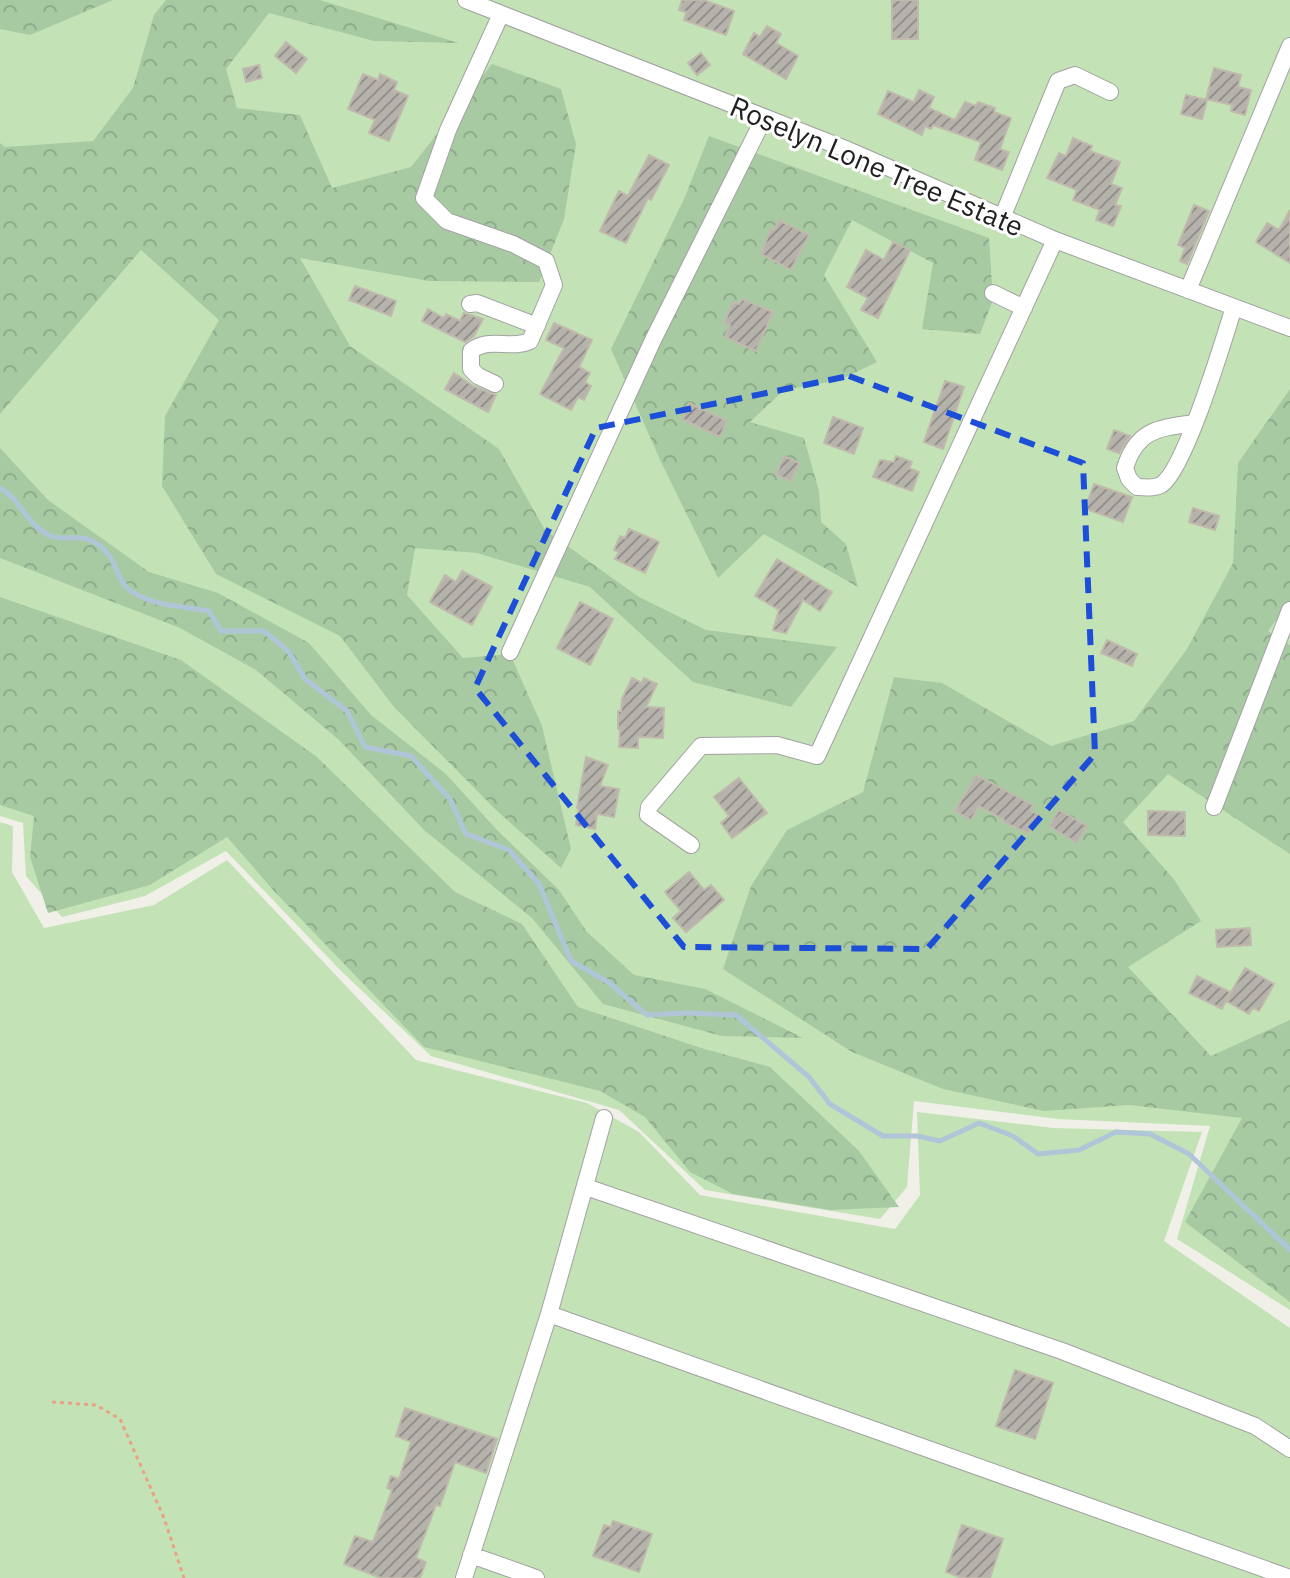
<svg xmlns="http://www.w3.org/2000/svg" width="1290" height="1578" viewBox="0 0 1290 1578" font-family="'IBM Plex Sans',sans-serif">
<style>
.grass{fill:#c3e3b6}
.forest{fill:url(#forest-crowns)}
.lines{fill:none;stroke-linecap:round;stroke-linejoin:round}
.stream{stroke:#b0c6d8;stroke-width:5}
.building{fill:url(#building-hatch);stroke:#c0baad;stroke-width:2}
.minor-casing{stroke:#a2a2a2;stroke-width:18}
.path{stroke:#e9a282;stroke-width:3;stroke-dasharray:4 4;stroke-linecap:butt}
.minor{stroke:#fff;stroke-width:16}
.marked{fill:none;stroke:#1d4ed8;stroke-width:6;stroke-dasharray:16 10;stroke-linejoin:round}
.labels{text-anchor:middle;dominant-baseline:central;stroke-width:6;stroke-linejoin:round;paint-order:stroke}
.street-label{font-size:28px;fill:#212121;stroke:#fff}
</style>
<defs>
<pattern id="forest-crowns" width="20" height="18" patternUnits="userSpaceOnUse" patternTransform="scale(2)"><rect width="20" height="18" fill="#a7caa3"/><path d="M2 6a3 3 0 1 1 6 0M12 15a3 3 0 1 1 6 0" fill="none" stroke="#8fad8c"/></pattern>
<pattern id="building-hatch" width="6" height="6" patternUnits="userSpaceOnUse" patternTransform="scale(2)"><rect width="6" height="6" fill="#b6b2ac"/><path d="M-1 1l2-2M0 6l6-6M5 7l2-2" fill="none" stroke="#94908c"/></pattern>
</defs>
<rect width="100%" height="100%" fill="#f0f0e9"/>
<path class="grass" d="M0,0H1290V1310L1177,1239L1210,1126L1058,1119L914,1101L907,1187L880,1219L705,1190L619,1110L431,1056L341,971L226,851L145,896L62,917L26,876L23,823L0,816Z
M0,822L13,826L12,872L44,928L154,905L227,860L416,1060L587,1103L639,1132L700,1195L895,1229L920,1195L917,1112L1054,1128L1202,1132L1164,1241L1290,1328V1578H0Z"/>
<path class="forest" d="M0,0H113L30,35L0,29Z
M166,0H320L459,43L374,41L269,13L226,69L237,108L300,115L332,188L411,167L492,64L561,89L576,144L564,219L539,282L429,281L300,258L350,346L499,449L545,530L639,597L706,630L837,647L791,707L693,682L590,587L477,553L415,548L407,595L463,658L510,654L542,726L571,849L561,868L496,810L394,707L340,636L216,574L162,486L165,416L219,320L141,250L0,414V143L5,147L93,141L133,88L154,15Z
M709,136L989,238L993,300L980,334L922,329L933,263L852,220L824,275L877,362L840,380L784,390L750,422L804,438L819,491L821,522L846,544L858,587L764,534L718,578L661,462L611,349L684,199Z
M1290,389V602L1268,631L1290,645V854L1168,774L1123,822L1173,878L1201,921L1128,967L1211,1056L1290,1020V1302L1185,1222L1242,1118L1129,1105L1044,1111L943,1089L852,1052L723,969L751,886L787,830L863,792L894,677L942,683L1051,746L1134,721L1187,649L1233,563L1238,463Z
M0,448L48,500L149,572L218,593L309,643L371,715L446,774L497,830L559,890L587,932L634,975L705,989L803,1038L722,1036L603,1004L532,918L424,830L339,740L256,670L180,628L0,558Z
M0,597L181,660L317,757L455,892L522,924L578,1007L701,1048L770,1067L859,1151L899,1207L830,1210L733,1194L690,1172L645,1117L600,1091L424,1047L274,891L227,837L150,885L48,913L30,857L34,816L0,805Z"/>
<g class="lines">
<path class="stream" d="M0,488C20,499 27,524 48,535C60,541 78,535 90,540C117,552 114,575 127,588C145,605 186,607 209,611L221,631H264L289,652L305,679L347,711L365,747L411,756L450,799L466,834L509,850L539,884L571,961L608,982L647,1015L685,1013L736,1015L809,1077L830,1104L883,1136H917L940,1141L979,1123L1013,1136L1038,1154L1079,1150L1116,1132L1150,1134L1189,1154L1290,1250"/>
</g>
<path class="building" d="M682,0H704L734,11L726,35L684,20L686,12L679,10Z
M892,0H918V39H892Z
M767,26L781,34L776,43L798,56L786,79L743,54L754,33L760,37Z
M286,42L307,59L296,73L275,56Z
M701,53L710,65L697,75L688,63Z
M259,65L262,78L246,82L243,69Z
M1214,68L1241,75L1238,87L1251,90L1245,115L1231,111L1232,105L1206,99Z
M363,74L378,80L380,74L397,82L394,90L408,96L389,141L369,133L375,120L348,109Z
M919,90L934,97L929,108L955,120L965,102L976,106L978,102L995,108L994,112L1011,118L1000,149L1009,152L1002,170L975,160L981,142L933,125L931,129L925,126L922,135L878,114L888,91L914,102Z
M1186,95L1207,100L1202,119L1181,114Z
M1073,138L1092,146L1090,151L1120,162L1111,184L1122,188L1115,205L1121,206L1113,226L1096,220L1100,210L1073,200L1077,190L1047,178L1059,153L1066,156Z
M649,155L669,165L651,200L648,198L626,243L600,231L619,191L628,196Z
M1194,205L1209,211L1187,264L1180,261L1185,248L1178,245Z
M1290,210V263L1256,242L1267,223L1279,230Z
M779,220L809,235L791,270L761,254L771,228L774,230Z
M893,242L910,250L878,318L861,310L868,298L847,287L866,250L884,260Z
M355,286L396,301L391,316L349,300Z
M742,299L773,312L756,351L725,337L730,325L724,323L733,302L739,304Z
M428,309L444,318L446,314L460,321L464,313L483,319L474,336L465,342L422,321Z
M554,323L592,340L579,367L590,373L585,382L591,386L584,400L578,397L571,410L540,394L564,348L546,340Z
M454,373L473,386L496,395L488,412L445,389Z
M945,381L964,387L943,449L924,442Z
M689,403L727,421L720,437L682,419Z
M833,417L863,428L854,454L824,443Z
M1114,430L1130,436L1119,453L1107,449Z
M784,456L799,463L791,481L776,475Z
M896,456L912,462L909,468L919,472L912,491L873,477L880,460L894,462Z
M1094,484L1132,497L1123,522L1085,509Z
M1193,508L1219,516L1215,530L1189,522Z
M629,529L659,542L645,573L615,559L619,552L614,550L620,536L625,538Z
M777,559L832,592L820,611L803,600L786,633L773,630L779,610L755,596Z
M462,571L492,587L472,625L430,602L445,575L456,582Z
M580,602L613,619L590,665L557,648Z
M1107,640L1137,654L1132,666L1101,653Z
M632,678L642,683L644,678L657,684L646,707L664,708L663,738L638,737V748L619,747L620,730L618,729V711H621L622,699Z
M586,757L608,765L600,786L619,789L614,817L597,814L595,829L576,825L579,808H577Z
M976,775L1033,805L1030,810L1039,815L1028,833L1003,822L1004,820L979,806L971,820L955,811Z
M739,778L767,813L732,838L721,823L729,816L714,797Z
M1059,810L1087,826L1077,843L1049,826Z
M1148,811L1185,812V836L1148,835Z
M689,872L704,890L711,885L724,900L686,932L673,918L681,911L665,892Z
M1250,928L1251,945L1217,947L1216,930Z
M1245,968L1274,984L1259,1011L1253,1008L1249,1014L1226,1001Z
M1197,976L1230,992L1222,1009L1189,993Z
M1015,1370L1053,1383L1035,1439L996,1426Z
M405,1408L497,1439L486,1473L455,1462L440,1506L436,1505L416,1558L426,1562L420,1578H381L344,1564L355,1536L373,1542L392,1490L387,1488L391,1476L399,1479L411,1442L396,1436Z
M613,1521L652,1534L639,1572L593,1556L604,1525L611,1527Z
M962,1525L1003,1539L990,1578H962L946,1572Z"/>
<g class="lines">
<g class="minor-casing">
<path id="minor" d="M466,0L848,150L1055,240L1290,328
M1002,218L1058,81L1075,75L1110,92
M1188,290L1290,46
M993,293L1024,308
M470,304L477,303L537,326
M495,384L478,376L471,369V351C489,336 511,350 530,341L554,285L546,261L513,244L447,221L424,198L448,130L501,14
M1195,423C1159,428 1137,429 1125,468L1129,479L1137,487C1145,487 1154,489 1161,485C1185,470 1224,339 1234,307
M510,652L653,340L764,118
M1214,807L1290,610
M691,845L648,815L649,807L701,746L777,745L817,756L1055,240
M586,1187L1062,1351L1255,1426L1290,1449
M549,1314L1290,1578
M471,1555L536,1578
M464,1578L549,1314L604,1118"/>
</g>
<path class="path" d="M52,1402L96,1405L120,1419L164,1518L184,1578"/>
<use href="#minor" class="minor"/>
</g>
<path class="marked" d="M849,376L1083,463L1095,754L927,949L684,947L475,688L596,428Z"/>
<g class="labels">
<g class="street-label">
<text transform="translate(877 166) rotate(23)">Roselyn Lone Tree Estate</text>
</g>
</g>
</svg>
